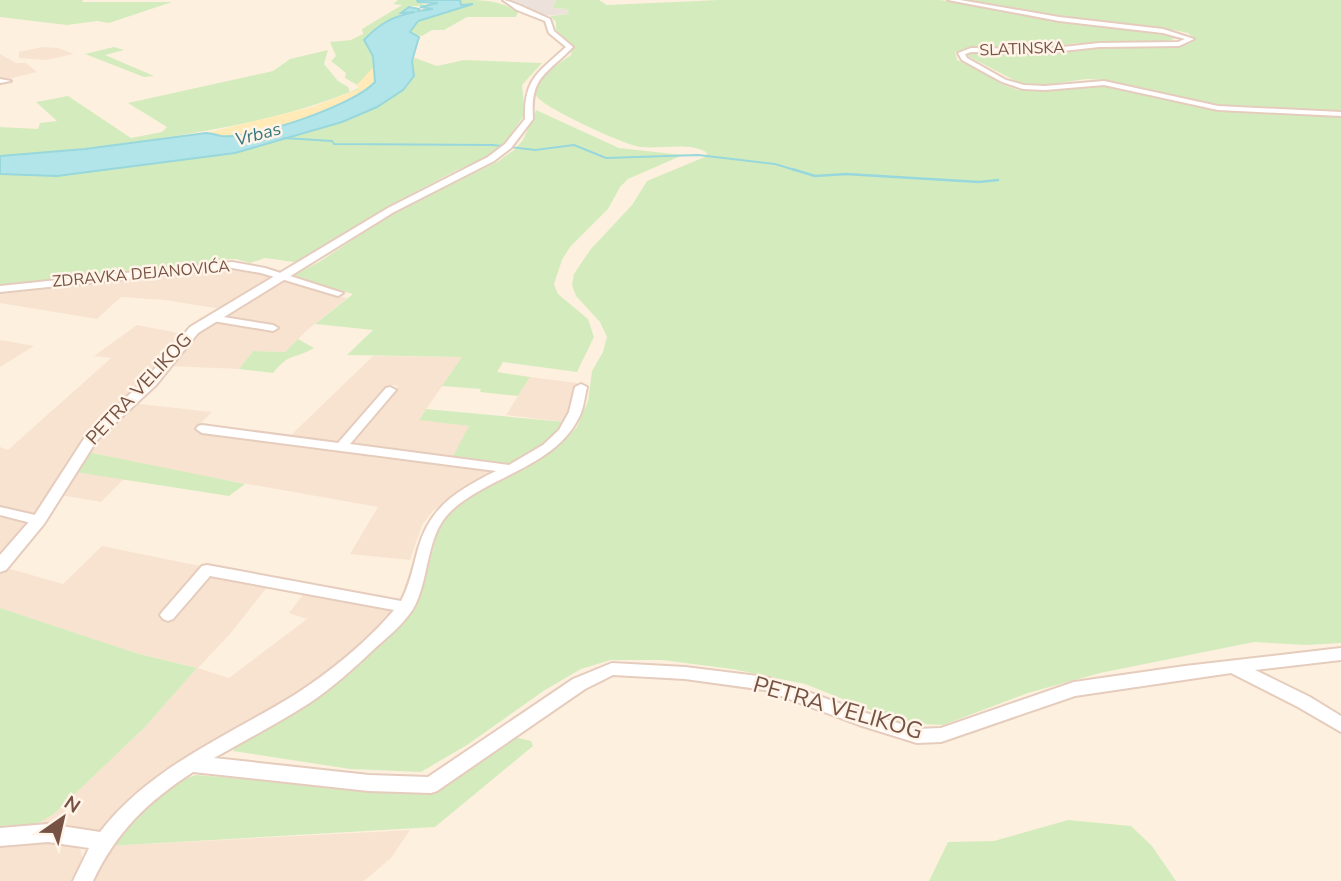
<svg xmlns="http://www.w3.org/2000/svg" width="1341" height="881" viewBox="0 0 1341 881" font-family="'Nunito Sans',sans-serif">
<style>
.residential{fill:#f8e3d0}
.industrial{fill:#ece2db}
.green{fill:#d4ecbd}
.sand{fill:#ffeab8}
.water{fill:#b2e5e9;stroke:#98d7dc;stroke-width:2}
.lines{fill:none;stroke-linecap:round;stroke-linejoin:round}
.stream-far1{stroke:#98d7dc;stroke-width:2}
.stream{stroke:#98d7dc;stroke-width:2.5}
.minor-casing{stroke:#e5ccbd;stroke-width:4}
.tertiary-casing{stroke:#e5ccbd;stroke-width:4}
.minor{fill:#fff;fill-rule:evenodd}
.tertiary{fill:#fff;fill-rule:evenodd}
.labels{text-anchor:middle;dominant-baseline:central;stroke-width:5;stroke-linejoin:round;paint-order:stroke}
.far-street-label{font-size:16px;fill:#765245;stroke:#fff4e7}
.far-water-label{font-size:18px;font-style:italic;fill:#37787e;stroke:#fff4e7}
.street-label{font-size:19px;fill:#765245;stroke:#fff4e7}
.near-street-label{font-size:23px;fill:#765245;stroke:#fff4e7}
</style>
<rect width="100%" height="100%" fill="#fef0df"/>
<path class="residential" d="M43,47L58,48L74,54L46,60L19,58V52Z
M0,54L16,63H26L37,72L0,81Z
M225,267L246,268L274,278L221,309L165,300L121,297L97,319L0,303V291Z
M282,281L347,298L306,331L285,352L253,351L239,369L169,366L196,334L212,321L273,330L276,327L218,316Z
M137,325L184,334L161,364L81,446L34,515L0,507V447L8,450L111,358L94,356Z
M0,341L1,340L34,346L0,367Z
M373,356L463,357L419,419L470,426L452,458L353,445L352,443L398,386L391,385L340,442L290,436Z
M530,377L577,383L565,422L506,415Z
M131,403L212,412L193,431L496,471L459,490L433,511L422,525L410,560L350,554L378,507L180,472L87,452Z
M75,472L124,479L101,502L60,495Z
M0,515L31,522L0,556Z
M102,546L205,567L159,618L168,622L209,575L268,586L230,634L198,668L229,678L307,619L289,613L305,592L396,610L341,661L306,687L160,775L98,831L68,825H35L54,814L144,728L197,668L139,654L0,608V574L4,570L7,568L63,584Z
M410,830L391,858L364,881H92L108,846Z
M46,841L65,843L81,850L82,857L74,881H0V845Z"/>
<path class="industrial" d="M507,0H556L553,8L565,9L569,14L541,16L524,11L516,3Z"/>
<path class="green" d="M0,0H83L82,2H172L109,23L97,21L67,25L0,17Z
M398,0H417L426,6H411L364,40L373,56L374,67L357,85L345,78L346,73L331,61L336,56L330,42L351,40L363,34L362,29L402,5L393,4Z
M460,0C484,0 499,0 518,12L516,17H467L444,30H432L422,36L410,33L418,21L471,5H460Z
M556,0H599L607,5L719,0H938L979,4L1062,22L1157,32L1177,37L1167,42L1078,43L1033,49L973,48L955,52L957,60L982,71L1001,84L1018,90L1038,91L1097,84L1125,88L1213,109L1341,115V643L1306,645L1254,642L1100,673L1028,693L943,725L903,723L805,684L732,669L662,660H611L581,669L545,690L467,745L421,772L350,769L233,751L238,742L338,683L403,623L423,586L438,531L449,515L472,495L527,467L556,447L577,427L588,401L592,371L603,352L607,337L600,322L576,296L572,285L574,274L590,250L632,205L647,181L707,156L706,152C688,142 662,149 641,147C626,146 545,108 537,97C535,94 535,90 532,87L538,78L571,55L573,45L556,30V22L550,16L569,14L566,9L553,8Z
M965,0H1341V112L1227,107L1106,80L1086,79L1046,85H1023L964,54L988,51L1048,53L1086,48L1185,45L1196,40L1188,33L1174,30L1041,15Z
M114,47L124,50L105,55L154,76L144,77L85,54Z
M328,50L324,64L338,81L348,87L350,92C286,118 216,130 148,140C99,147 50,154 0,156V127L38,129L40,123L57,121L36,102L68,96L131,138L162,132L167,127L128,103L273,71L290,59Z
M415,58L437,66L464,60L542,63L522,85L525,114L503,145L478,162L455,171L387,207L309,259L294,262L265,258L250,263L236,259L214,260L209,264L0,286V174L57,176L235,153Z
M536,110L619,148L683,155L628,179L620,187L608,209L570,247L562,260L554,284L558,294L588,319L594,337L577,372L503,362L497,372L530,377L518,396L480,392L481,389L442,386L462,357L347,355L373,330L315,324L353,294L294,278V275L319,262L392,214L497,162L514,150L523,140Z
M298,339L314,348C293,360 290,352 273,373L239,369L253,351L285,352Z
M426,409L565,422C551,442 530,460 505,464L452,458L469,426L419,420Z
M87,452L245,484L229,496L75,472Z
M0,608L139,654L197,668L144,728L54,814L35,825L0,828Z
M514,737L531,741L533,746L435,827L108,846C133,820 161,786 196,775L415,792Z
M1068,820L1131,826L1152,846L1176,881H929L948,842L994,841Z"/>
<path class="sand" d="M374,67L375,82C355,105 253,140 222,136C216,135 211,133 206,133L312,107L359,89L357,85Z"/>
<path class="water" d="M417,0H460L461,5L473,4L418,21L410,32L419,37L412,61L414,76L403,90L377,107L342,122L235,153L57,176L0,174V156L85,149L206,133C211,133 216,135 221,136C253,140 355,105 375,82L373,56L364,40C379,24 393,16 415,12L401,13L409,7L419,9L418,11L433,9L420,7L438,3L418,2Z"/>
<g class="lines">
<path class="stream-far1" d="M284,138L332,141L334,144L493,145L535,150L574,145L606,158L698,155L775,164L798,171"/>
<path class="stream" d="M792,169L815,176L846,174L979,182L998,180"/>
<g class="minor-casing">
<path id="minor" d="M0,79L11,81L0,83Z
M232,262L265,268L343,293L338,296L261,273L232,268L0,292V286Z
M211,315L273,325L278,328L273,331L207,320L206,318Z
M581,384L587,387C585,395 584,405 581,413C558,467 491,474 451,511C425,535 430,580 413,609C403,625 386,638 372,651C353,669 333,687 311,702C280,722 246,740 214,758L369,775L428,777L573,679L612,663L685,667L766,677L866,713L917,729L941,728L1074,682L1185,666L1341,648V660L1255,670L1310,697L1341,716V732L1298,707L1231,673L1075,696L941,742L917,743L859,725L765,690L685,679L613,675L585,689L437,791L431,793L369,791L193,772C148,801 116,832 93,881H73L89,848L48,842L0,846V828L48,824L100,832C151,766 228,736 296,694C330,672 368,641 394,610L210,576L173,619L168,621L163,619L160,615L163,611L202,566L207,565L401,601C410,584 413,567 418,549C430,506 458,490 496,471L202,433L196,429L198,426L202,425L338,443L386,388L390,387L396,390L350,444L509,465L543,445L559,430L569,412L575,387Z
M0,507L44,517L46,520L44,523L39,525L0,515Z"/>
</g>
<g class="tertiary-casing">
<path id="tertiary" d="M503,0C510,0 540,15 550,19L554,31L573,47C546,75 530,76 533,119L511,148L494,161L394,212L198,333L156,385L97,440L44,524L6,570L0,572V555L34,516L87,434L146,379L190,327L388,208L488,157L505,144L525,119C524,78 538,73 566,47L549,33L545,21L517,10Z
M948,0H960L1059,17L1163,29L1194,39L1179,46L1099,47L1045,53L971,52L965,54L967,58L1006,80L1024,85L1045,86L1104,81L1218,106L1341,112V116L1218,110L1104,85L1045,90L1023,89L1002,82L962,60L958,53L971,48L1045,49L1099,43L1178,42L1185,39L1163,33L1059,21Z"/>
</g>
<use href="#minor" class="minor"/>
<use href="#tertiary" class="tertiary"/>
</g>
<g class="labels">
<g class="far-street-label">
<text transform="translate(1022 49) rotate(-2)">SLATINSKA</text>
<text transform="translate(141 274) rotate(-5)">ZDRAVKA DEJANOVIĆA</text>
</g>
<g class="far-water-label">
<text transform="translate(258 134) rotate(-15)">Vrbas</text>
</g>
<g class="street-label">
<text transform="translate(139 389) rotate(-47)">PETRA VELIKOG</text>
</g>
<g class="near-street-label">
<text transform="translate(838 708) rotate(16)">PETRA VELIKOG</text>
</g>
</g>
<g transform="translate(63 818) rotate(34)" stroke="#fff4e7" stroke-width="5" paint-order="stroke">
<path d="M0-5L12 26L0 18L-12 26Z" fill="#765245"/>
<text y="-10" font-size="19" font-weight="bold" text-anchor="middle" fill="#765245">N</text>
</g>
</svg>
